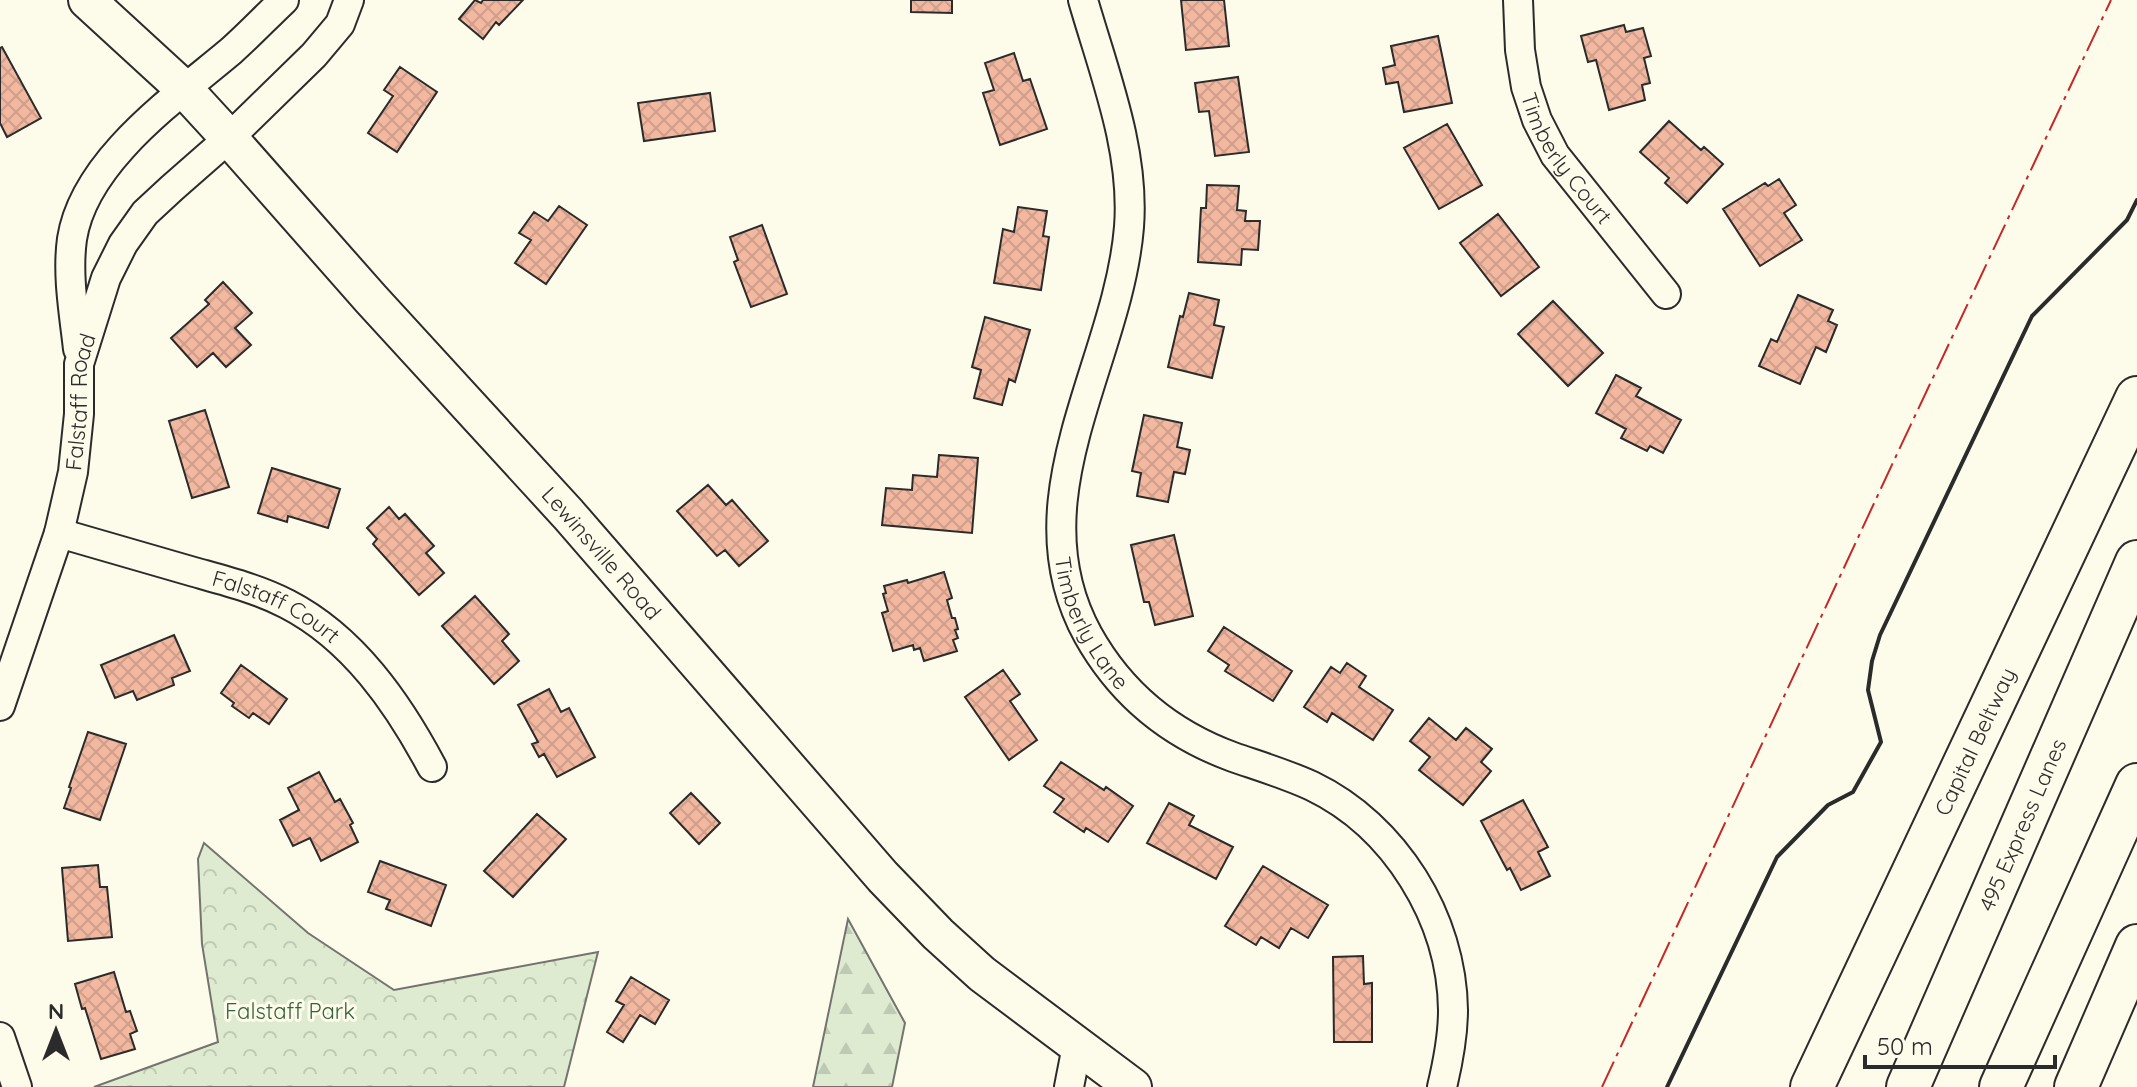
<svg xmlns="http://www.w3.org/2000/svg" width="2137" height="1087" viewBox="0 0 2137 1087" font-family="Quicksand,sans-serif">
<style>
.forest{fill:url(#forest-firs);stroke:#74746e;stroke-width:2}
.park{fill:url(#park-crowns);stroke:#74746e;stroke-width:2}
.building{fill:url(#building-cross-hatch);stroke:#2b2b2b;stroke-width:2}
.lines{fill:none;stroke-linecap:round;stroke-linejoin:round}
.minor-casing{stroke:#2b2b2b;stroke-width:32}
.major-casing{stroke:#2b2b2b;stroke-width:40}
.highway-casing{stroke:#2b2b2b;stroke-width:46}
.minor{stroke:#fdfbea;stroke-width:28}
.major{stroke:#fdfbea;stroke-width:36}
.highway{stroke:#fdfbea;stroke-width:42}
.wall{stroke:#2b2b2b;stroke-width:4}
.power{stroke:#c62828;stroke-width:2;stroke-dasharray:28 6 4 6;stroke-linecap:butt}
.labels{text-anchor:middle;dominant-baseline:central;stroke-width:6;stroke-linejoin:round;paint-order:stroke}
.street-label{font-size:22px;fill:#2b2b2b;stroke:#fdfbea}
.park-label{font-size:22px;fill:#34623c;stroke:#fdfbea}
</style>
<defs>
<pattern id="forest-firs" width="22" height="20" patternUnits="userSpaceOnUse" patternTransform="scale(2)"><rect width="22" height="20" fill="#deebd1"/><path d="M5 1l3.5 6h-7zM16 11l3.5 6h-7z" fill="#bfcab4"/></pattern>
<pattern id="park-crowns" width="20" height="18" patternUnits="userSpaceOnUse" patternTransform="scale(2)"><rect width="20" height="18" fill="#deebd1"/><path d="M2 6a3 3 0 1 1 6 0M12 15a3 3 0 1 1 6 0" fill="none" stroke="#bfcab4"/></pattern>
<pattern id="building-cross-hatch" width="8" height="8" patternUnits="userSpaceOnUse" patternTransform="scale(2)"><rect width="8" height="8" fill="#f2b8a0"/><path d="M0 0l8 8M0 8l8-8" fill="none" stroke="#d09e8a"/></pattern>
</defs>
<rect width="100%" height="100%" fill="#fdfbea"/>
<path class="forest" d="M848,919L905,1023L892,1087H813Z"/>
<path class="park" d="M204,843L308,933L394,990L598,952L564,1087H94L218,1042L202,944L198,859Z"/>
<path class="building" d="M475,0L481,3L483,0H523L499,25L496,22L483,39L459,19Z
M911,0H952V13L911,12Z
M1181,0H1224L1229,46L1186,50Z
M1624,25L1626,32L1643,28L1651,56L1644,58L1650,83L1642,85L1645,100L1609,110L1596,60L1588,62L1581,36Z
M1438,36L1452,103L1404,112L1398,82L1386,84L1383,68L1395,65L1391,46Z
M2,47L41,118L7,137L0,123V48Z
M1014,53L1023,81L1030,79L1047,129L1000,145L983,93L994,90L985,63Z
M400,67L437,92L397,152L368,133L393,96L384,90Z
M1238,77L1249,152L1215,156L1209,111L1199,112L1195,83Z
M710,93L715,131L644,141L638,103Z
M1669,121L1701,150L1704,147L1723,164L1687,203L1665,183L1669,178L1640,152Z
M1447,124L1482,185L1439,209L1404,148Z
M1779,179L1796,205L1784,213L1802,240L1760,266L1723,209L1765,183L1768,186Z
M1207,185L1239,186L1237,210L1246,211L1245,221H1260L1258,250L1242,249L1241,265L1198,262L1201,208H1206Z
M559,206L587,225L546,284L515,263L531,240L519,233L534,212L548,221Z
M1018,207L1047,211L1043,236L1049,237L1041,290L994,283L1003,229L1014,232Z
M1498,214L1539,267L1501,296L1460,243Z
M762,225L787,294L751,307L734,262L738,260L730,237Z
M223,282L252,313L235,328L251,345L226,367L213,353L197,367L171,338L209,304L205,300Z
M1189,293L1219,300L1214,325L1224,327L1212,378L1168,367L1180,316L1183,317Z
M1798,295L1833,310L1828,321L1837,325L1826,352L1816,347L1800,384L1759,366L1771,339L1777,342Z
M1553,301L1603,353L1568,386L1518,334Z
M985,317L1030,330L1015,382L1009,379L1002,405L974,398L981,370L972,367Z
M1616,375L1641,388L1636,396L1681,420L1663,453L1650,446L1647,451L1621,438L1626,429L1596,413Z
M205,410L229,487L192,498L169,421Z
M1144,415L1182,423L1177,447L1190,450L1185,474L1174,472L1168,502L1137,496L1141,473L1132,471Z
M939,455L978,458L972,533L882,525L886,488L912,490L913,475L937,477Z
M272,468L340,489L328,528L288,516L287,522L258,513Z
M708,485L726,505L732,500L768,541L739,566L725,550L717,556L677,511Z
M389,507L399,519L405,514L434,546L426,553L444,573L419,595L373,544L377,539L367,528Z
M1174,535L1193,616L1155,625L1149,602H1144L1131,545Z
M944,572L952,598L947,600L952,618H955L958,629L955,630L958,638L953,640L957,651L924,661L920,648L914,650L913,645L893,651L882,613L888,611L883,594L886,593L884,586L907,580L908,583Z
M475,596L509,634L502,641L519,661L494,684L442,626Z
M1224,627L1292,671L1273,701L1225,671L1229,665L1208,651Z
M174,635L190,671L172,678L174,685L137,700L133,691L115,698L101,665Z
M1347,663L1366,676L1359,687L1393,710L1373,740L1332,713L1327,722L1304,707L1331,667L1340,673Z
M241,665L287,699L269,724L253,713L249,718L232,706L234,703L221,693Z
M1003,670L1020,694L1010,701L1037,740L1009,760L965,697Z
M549,689L561,712L569,708L595,757L557,777L544,754L539,757L532,744L538,742L518,705Z
M1429,718L1456,740L1466,728L1492,749L1481,762L1491,771L1463,805L1419,770L1430,757L1410,741Z
M88,732L126,744L100,820L64,808L71,788L69,787Z
M1061,762L1104,790L1106,787L1133,806L1108,842L1086,828L1084,832L1054,812L1064,799L1044,786Z
M319,772L335,802L340,799L353,823L350,825L358,842L321,861L310,838L293,846L280,820L299,810L288,788Z
M691,793L720,823L699,844L670,813Z
M1523,800L1548,847L1538,852L1550,876L1521,890L1510,868L1507,870L1481,821Z
M1169,803L1194,816L1189,825L1233,847L1216,879L1147,843Z
M537,814L566,839L513,897L484,871Z
M380,861L446,885L431,926L386,909L390,900L368,892Z
M98,865L100,887H107L112,937L68,941L62,868Z
M1263,866L1328,905L1308,938L1291,928L1279,948L1261,937L1256,945L1225,926Z
M1363,956L1364,984L1372,983V1042H1334L1333,957Z
M114,972L126,1012L130,1011L137,1031L130,1034L135,1049L101,1059L85,1008L82,1009L75,984Z
M631,977L669,1000L655,1024L640,1015L623,1042L607,1032L624,1005L616,1001Z"/>
<g class="lines">
<g class="minor-casing">
<g id="minor">
<path id="s1" d="M1083,0C1104,73 1135,150 1129,227C1118,363 1013,499 1088,635C1121,694 1170,734 1233,757C1259,766 1286,774 1312,786C1395,826 1452,918 1453,1010C1453,1036 1448,1062 1442,1087"/>
<path id="s2" d="M1518,0L1520,50L1526,87L1537,120L1555,155L1666,294"/>
<path d="M78,349C74,313 67,275 72,239C84,161 174,99 231,51C249,35 266,17 284,0"/>
<path id="s3" d="M59,533C104,546 149,559 194,572C226,581 258,589 287,604C353,638 398,703 432,767"/>
<path id="s4" d="M0,706L59,533L73,472L79,414V364L106,278L123,244L145,213L172,188L229,138L314,55L340,24L349,0"/>
<path d="M0,1037L17,1087"/>
<path d="M1069,1087L1077,1046"/>
</g>
</g>
<g class="major-casing">
<g id="major">
<path id="s5" d="M87,0L184,89L229,138L371,299L568,514L883,877L938,934L982,974L1133,1087"/>
</g>
</g>
<g class="highway-casing">
<g id="highway">
<path id="s6" d="M1812,1087L2137,398"/>
<path id="s7" d="M1908,1087L2137,562"/>
<path d="M2001,1087L2137,785"/>
<path d="M2076,1087L2137,946"/>
</g>
</g>
<use href="#minor" class="minor"/>
<use href="#major" class="major"/>
<use href="#highway" class="highway"/>
<path class="wall" d="M1667,1087L1777,857L1828,805L1853,792L1881,742L1868,690L1872,661L1880,635L2032,316L2127,220L2137,200"/>
<path class="power" d="M1602,1087L1897,454L2111,0"/>
</g>
<g class="labels">
<g class="street-label">
<text stroke="none"><textPath href="#s2" startOffset="170">Timberly Court</textPath></text>
<text stroke="none"><textPath href="#s4" startOffset="316">Falstaff Road</textPath></text>
<text stroke="none"><textPath href="#s5" startOffset="756">Lewinsville Road</textPath></text>
<text stroke="none"><textPath href="#s3" startOffset="230">Falstaff Court</textPath></text>
<text stroke="none"><textPath href="#s1" startOffset="644">Timberly Lane</textPath></text>
<text stroke="none"><textPath href="#s6" startOffset="382">Capital Beltway</textPath></text>
<text stroke="none"><textPath href="#s7" startOffset="286">495 Express Lanes</textPath></text>
</g>
<g class="park-label">
<text x="290" y="1011">Falstaff Park</text>
</g>
</g>
<g transform="translate(56 1031)" stroke="#fdfbea" stroke-width="6" paint-order="stroke">
<path d="M0-6L14 30L0 20L-14 30Z" fill="#2b2b2b"/>
<text y="-12" font-size="22" font-weight="bold" text-anchor="middle" fill="#2b2b2b">N</text>
</g>
<path d="M1865 1055v12h190v-12" fill="none" stroke="#2b2b2b" stroke-width="4"/>
<text x="1877" y="1055" font-size="24" fill="#2b2b2b" stroke="#fdfbea" stroke-width="6" paint-order="stroke">50 m</text>
</svg>
